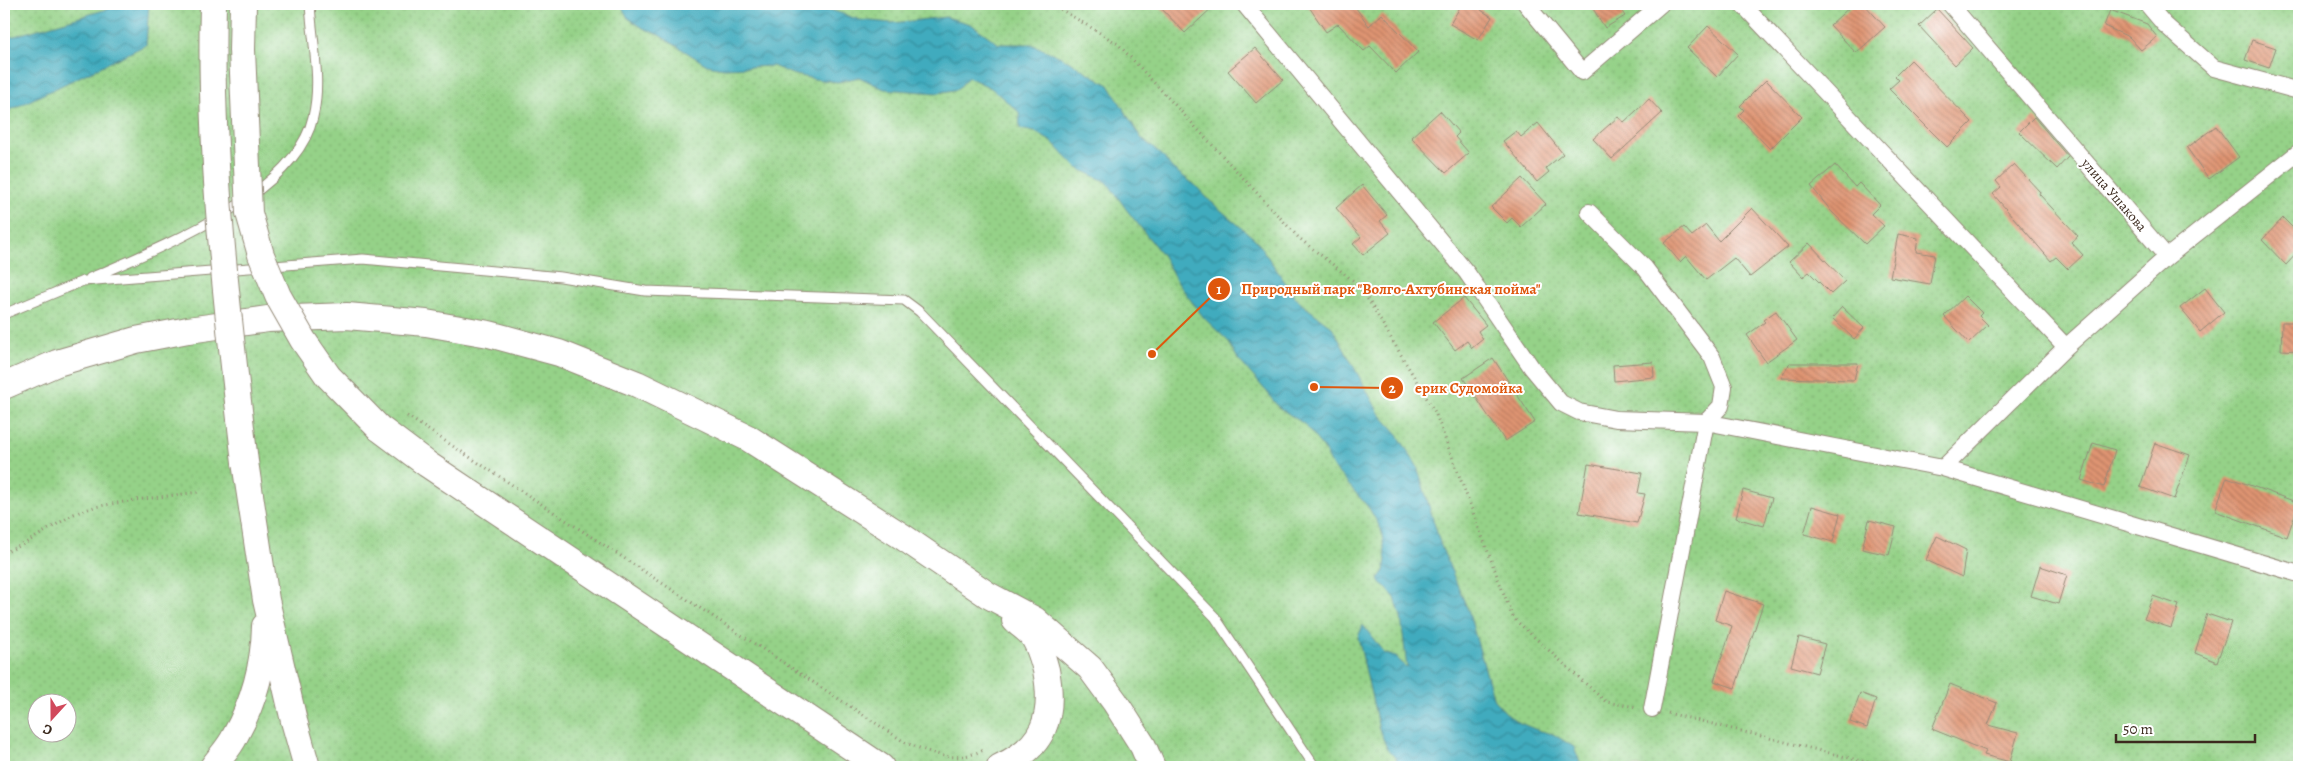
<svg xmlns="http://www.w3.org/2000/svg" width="2303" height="771" viewBox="0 0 2303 771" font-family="Alegreya,serif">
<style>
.park{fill:url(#park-dots);stroke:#687e53;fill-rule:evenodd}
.water{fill:url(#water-waves);stroke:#3d6a6e}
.building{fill:url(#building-back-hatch)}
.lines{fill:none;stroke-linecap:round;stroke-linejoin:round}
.service-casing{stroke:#948a77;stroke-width:11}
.minor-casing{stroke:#948a77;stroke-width:18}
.primary-casing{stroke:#948a77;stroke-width:28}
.path{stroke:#948a77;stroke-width:3;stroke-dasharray:1 4;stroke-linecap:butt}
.service{stroke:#fff;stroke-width:9}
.minor{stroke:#fff;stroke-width:16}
.primary{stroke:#fff;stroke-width:26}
.primary-bridge-casing{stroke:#948a77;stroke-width:28;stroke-linecap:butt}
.primary-bridge{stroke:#fff;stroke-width:26}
.labels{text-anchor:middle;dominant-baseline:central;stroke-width:4;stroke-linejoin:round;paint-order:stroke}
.street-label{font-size:14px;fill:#3b2a1e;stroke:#fff}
.leader{fill:none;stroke:#df570d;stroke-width:2}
.callout-dot{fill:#df570d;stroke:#fff;stroke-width:2}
.mark-label{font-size:15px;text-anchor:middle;font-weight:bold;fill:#fff}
.callout-label{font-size:15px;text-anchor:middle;font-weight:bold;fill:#df570d;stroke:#fff;stroke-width:4;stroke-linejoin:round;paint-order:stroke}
</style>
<defs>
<pattern id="park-dots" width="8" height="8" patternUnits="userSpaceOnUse" patternTransform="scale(1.25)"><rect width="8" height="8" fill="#95d288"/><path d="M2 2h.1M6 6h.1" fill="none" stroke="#81b475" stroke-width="1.8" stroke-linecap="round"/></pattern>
<pattern id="water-waves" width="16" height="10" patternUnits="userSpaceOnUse" patternTransform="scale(1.25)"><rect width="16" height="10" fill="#3fabbe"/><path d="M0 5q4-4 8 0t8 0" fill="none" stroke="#368b9a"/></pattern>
<pattern id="building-back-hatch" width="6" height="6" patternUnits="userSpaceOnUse" patternTransform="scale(1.25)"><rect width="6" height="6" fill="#df9472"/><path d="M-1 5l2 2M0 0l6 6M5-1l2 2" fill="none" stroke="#b6795d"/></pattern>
</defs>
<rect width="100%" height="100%" fill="#fff"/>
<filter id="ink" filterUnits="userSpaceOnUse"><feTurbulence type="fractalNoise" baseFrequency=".02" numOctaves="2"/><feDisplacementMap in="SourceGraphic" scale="10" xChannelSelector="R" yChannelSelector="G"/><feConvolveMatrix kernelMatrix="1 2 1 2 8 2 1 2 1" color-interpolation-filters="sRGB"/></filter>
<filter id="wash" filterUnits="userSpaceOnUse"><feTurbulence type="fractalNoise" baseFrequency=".0096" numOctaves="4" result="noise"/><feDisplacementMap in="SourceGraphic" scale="20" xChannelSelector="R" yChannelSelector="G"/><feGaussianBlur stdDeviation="1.12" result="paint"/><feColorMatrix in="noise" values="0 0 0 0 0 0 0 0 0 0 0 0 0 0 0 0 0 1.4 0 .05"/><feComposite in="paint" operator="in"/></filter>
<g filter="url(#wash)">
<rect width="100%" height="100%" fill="#eee9d0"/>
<path class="park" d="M4,4H2299V767H4ZM38,704H68V734H38Z"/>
<path class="water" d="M125,4H149L146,45L4,113V39Z
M620,4H779L804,13L831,10L860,20L892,23L946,17L971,24L999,44H1031L1061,57L1109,85L1141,138L1162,155L1172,168L1195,185L1210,201L1256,240L1298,301L1332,327L1379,413L1396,432L1417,466L1441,546L1468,610L1494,700L1509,716L1520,723L1537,730L1553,734L1574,747L1582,767H1403L1387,748L1379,729L1358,637L1363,625L1384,653L1396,657L1407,668L1401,617L1395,598L1378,579L1384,571L1386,560L1381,529L1369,508L1333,467L1324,449L1304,424L1278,407L1267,392L1238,359L1228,341L1204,318L1178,283L1163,256L1126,209L1107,182L1077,168L1052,142L1035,132L1020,129L1019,112L991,88L968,77L958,89L938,93L884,89L859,77L838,82L814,79L792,74L773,66L724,68L707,65L659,35L643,28L628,18Z"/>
<g id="blocks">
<path class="building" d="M1157,4H1216L1185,33Z
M1307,4H1353L1369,26L1382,14L1418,52L1396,73L1370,46L1364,51L1338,24L1326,32Z
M1462,4H1485L1481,10L1492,17L1478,40L1450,24Z
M1590,4H1617L1625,16L1605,28Z
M1853,4H1864L1885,27L1856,53L1830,25Z
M1937,9L1973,48L1955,65L1919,26Z
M2110,10L2147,24L2157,37L2141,50L2129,37L2104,26Z
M1708,26L1738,54L1717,77L1687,48Z
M2252,40L2276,48L2269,68L2245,60Z
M1255,48L1283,80L1256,103L1228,71Z
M1911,60L1972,122L1947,147L1889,89L1899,80L1895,76Z
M1766,80L1802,117L1770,149L1738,116L1744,110L1740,106Z
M1649,99L1662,113L1612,159L1593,139L1618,117L1624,122Z
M1440,111L1459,133L1455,137L1469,153L1446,173L1411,137Z
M2034,117L2068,157L2057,169L2019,132Z
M1538,123L1563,154L1546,168L1549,172L1537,182L1503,141L1516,131L1521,137Z
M2216,126L2239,157L2209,179L2187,148Z
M2014,164L2040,192L2039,194L2078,236L2071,242L2083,255L2068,269L2056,257L2051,261L1993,194L2001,187L1996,181Z
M1835,165L1855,187L1859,183L1880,205L1871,214L1884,226L1865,244L1831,211L1811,186Z
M1522,178L1546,204L1521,227L1512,218L1507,223L1491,207Z
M1362,185L1387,215L1380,221L1390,233L1363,255L1353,244L1361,237L1336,208Z
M1752,208L1788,247L1750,277L1734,258L1706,280L1686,256L1680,262L1664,243L1684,227L1692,236L1706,225L1719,241Z
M2283,218L2299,234V251L2286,265L2262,240Z
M1898,234L1918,238L1916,252L1935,255L1930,284L1890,277Z
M1809,243L1845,281L1831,294L1809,272L1803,277L1789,262Z
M2205,288L2224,312L2200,332L2180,308Z
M1965,296L1982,313L1979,316L1988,325L1969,343L1944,316Z
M1464,298L1486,325L1478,331L1483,339L1472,348L1467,341L1455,350L1433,322Z
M1842,307L1864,328L1854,339L1832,318Z
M1776,311L1797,340L1766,362L1747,335L1765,322L1763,320Z
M2282,322H2299V351L2281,350Z
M1493,358L1535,422L1505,441L1463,378Z
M1653,362L1654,377L1614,381L1613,365Z
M1790,363H1858L1854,380L1781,378Z
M2093,443L2115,450L2104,487L2081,480Z
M2155,443L2190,455L2174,499L2140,487Z
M1588,464L1642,473L1638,493L1645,494L1637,523L1579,513Z
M2227,477L2299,503L2287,537L2215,511Z
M1743,490L1772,498L1764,526L1736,518Z
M1812,506L1840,514L1833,542L1804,534Z
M1869,520L1896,527L1889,555L1862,549Z
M1937,536L1966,550L1962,577L1926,560Z
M2040,566L2067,575L2058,604L2031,596Z
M1724,591L1763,604L1735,688L1714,681L1732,626L1715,620Z
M2153,596L2179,605L2171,628L2144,619Z
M2207,614L2231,622L2217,662L2195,653Z
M1799,637L1825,644L1817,673L1791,666Z
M1950,684L1997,703L1988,725L2018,733L2010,762L1984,755L1986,751L1932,729Z
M1860,693L1876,699L1867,728L1850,722Z"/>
</g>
</g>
<g filter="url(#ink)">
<use href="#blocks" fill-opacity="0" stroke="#948a77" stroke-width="1"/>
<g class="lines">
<g class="service-casing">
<path id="service" d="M90,278C157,249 296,195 313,117C322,80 312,41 310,4
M4,314L83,281L363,259L561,277L645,291L904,300L920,312L1215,617L1315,767"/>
</g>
<g class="minor-casing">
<path id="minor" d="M1244,4L1467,273L1532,368L1561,403L1579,412L1616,419L1706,422L1943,468L2066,347L2167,257
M1526,4L1582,72L1661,4
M1742,4L2066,347
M1950,4L2167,257L2299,152
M2147,4L2164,24L2214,68L2299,91
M1589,212L1645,268L1712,357L1724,387L1721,406L1706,422L1652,709
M1943,468L2299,574"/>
</g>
<g class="primary-casing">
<path id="primary" d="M4,386L57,363L136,340L188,330L268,319L347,316L426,323L489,334L559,353L637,384L748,438L903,537L988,595L1035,620L1090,668L1115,702L1143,746L1152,767
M379,428L427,464L881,767
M245,462L266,600L294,721L307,767
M213,767C220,757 230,747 235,736C254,702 264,664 265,626
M1000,767C1044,747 1055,717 1046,670C1043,659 1039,644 1032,635C1027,629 1020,625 1015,620"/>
</g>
<path class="path" d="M1052,4L1118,44L1299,238L1360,286L1435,412L1513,618L1606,702L1637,707
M407,416L906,743C939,755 952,764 986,749
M4,553L24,544L74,514L94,507L135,500L199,492
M1668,713L1886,767"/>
<use href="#service" class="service"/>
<use href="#minor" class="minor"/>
<use href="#primary" class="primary"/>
<g class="primary-bridge-casing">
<path id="primary-bridge" d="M213,4C209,158 227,309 245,462
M243,4L242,50L249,213L261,255L278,296L303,340L328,376L379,428"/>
</g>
<use href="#primary-bridge" class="primary-bridge"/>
</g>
</g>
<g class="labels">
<g class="street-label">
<text transform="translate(2114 195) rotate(49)">улица Ушакова</text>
</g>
</g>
<path class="leader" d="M1152 354L1219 289M1314 387L1392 388"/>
<g class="callout-dot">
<circle cx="1152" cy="354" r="5"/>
<circle cx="1314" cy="387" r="5"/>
<circle cx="1219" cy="289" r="12"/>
<circle cx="1392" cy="388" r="12"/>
</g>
<g class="mark-label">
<text x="1219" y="294">1</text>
<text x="1392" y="393">2</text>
</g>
<g class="callout-label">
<text x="1391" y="294">Природный парк "Волго-Ахтубинская пойма"</text>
<text x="1469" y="393">ерик Судомойка</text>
</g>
<rect width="2303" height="771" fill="none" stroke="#fff" stroke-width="20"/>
<g transform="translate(52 718) rotate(201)"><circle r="24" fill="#ffffff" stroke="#b1aaa5"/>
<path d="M0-4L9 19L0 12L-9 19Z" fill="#d1495b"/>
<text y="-8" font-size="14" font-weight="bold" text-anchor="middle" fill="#3b2a1e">С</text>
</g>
<path d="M2116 734v8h139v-8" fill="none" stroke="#3b2a1e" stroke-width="2.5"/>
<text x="2123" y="734" font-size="15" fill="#3b2a1e" stroke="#ffffff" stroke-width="4" paint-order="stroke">50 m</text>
</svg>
